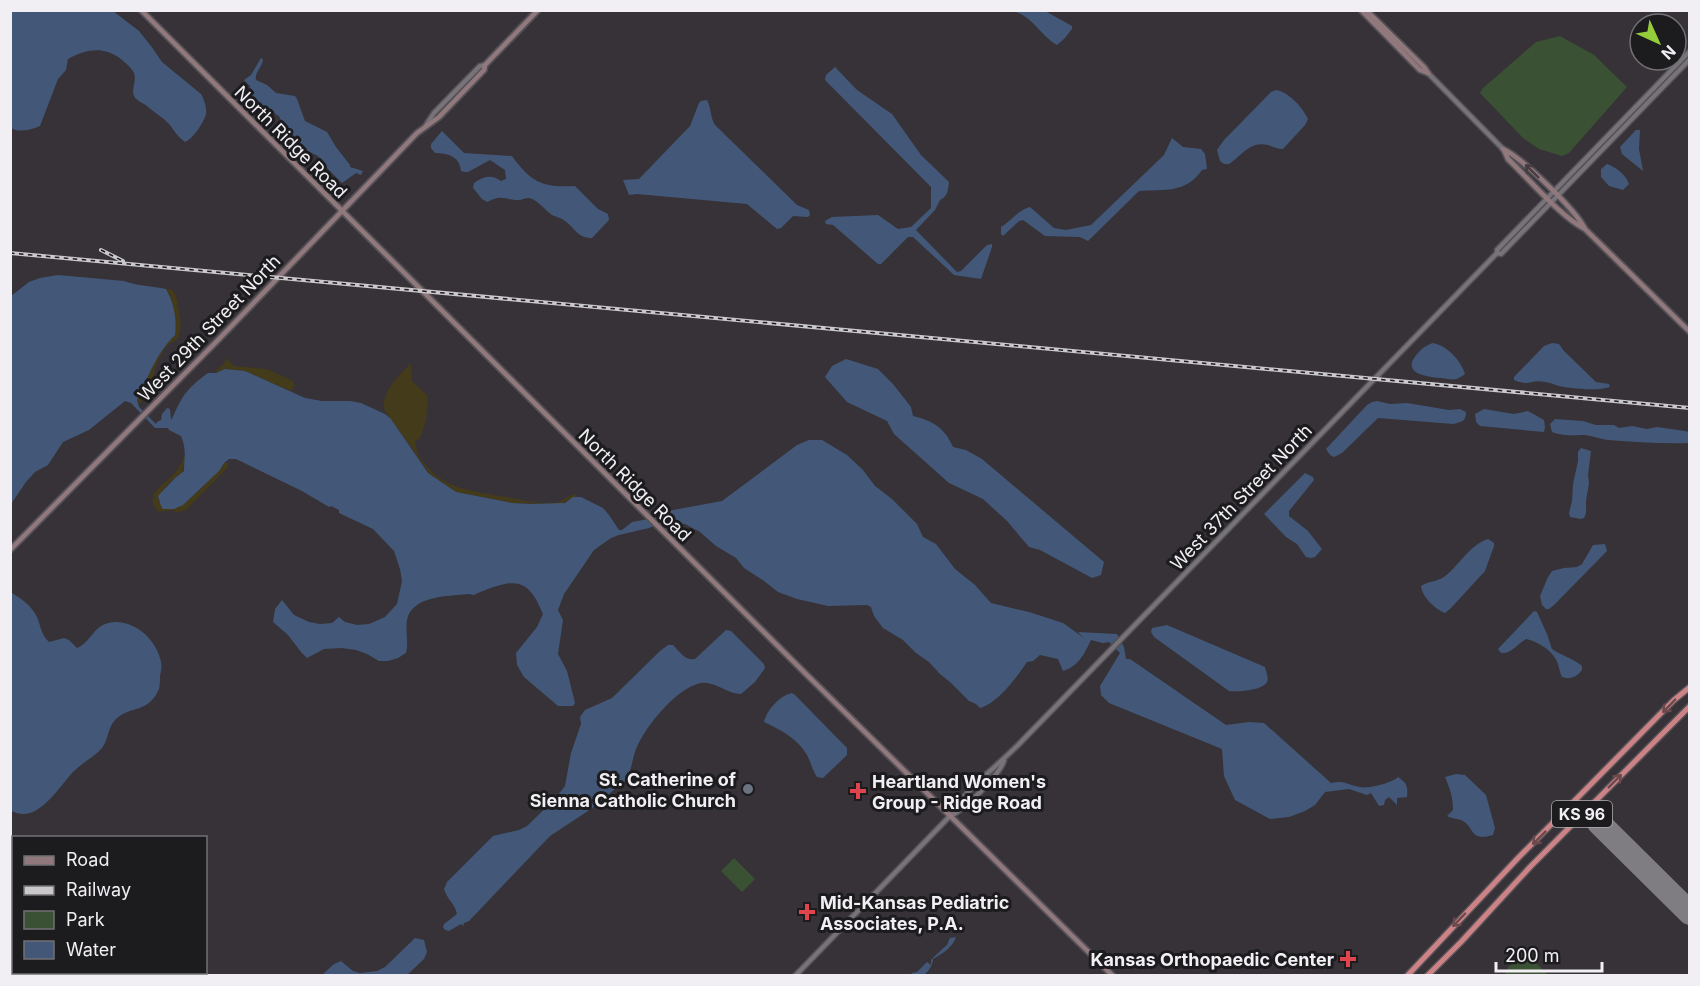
<svg xmlns="http://www.w3.org/2000/svg" width="1700" height="986" viewBox="0 0 1700 986" font-family="Inter,sans-serif">
<style>
.green{fill:#3a5134}
.sand{fill:#443b1b}
.water{fill:#435878}
.lines{fill:none;stroke-linecap:round;stroke-linejoin:round}
.runway{stroke:#807d82;stroke-width:24}
.tertiary-casing{stroke:#545156;stroke-width:7}
.secondary-casing{stroke:#545156;stroke-width:8}
.motorway-casing{stroke:#545156;stroke-width:8}
.tertiary{stroke:#777379;stroke-width:4}
.secondary{stroke:#91787d;stroke-width:4.5}
.motorway{stroke:#cd8286;stroke-width:5}
.rail-casing{stroke:#cbc8cc;stroke-width:4}
.rail{stroke:#1c1b1d;stroke-width:1.5;stroke-dasharray:4.5;stroke-linecap:butt}
.oneway{stroke:#453c3f}
.oneway2{stroke:#6c494c}
.worship-dot{fill:#6b7280;stroke:#1c1b1d;stroke-width:2}
.health-dot{fill:#e0444e;stroke:#1c1b1d;stroke-width:2}
.labels{text-anchor:middle;dominant-baseline:central;stroke-width:6;stroke-linejoin:round;paint-order:stroke}
.shield{fill:#1c1b1d;stroke:#b1afb3;stroke-width:1.5}
.shield-label{font-size:16px;font-weight:bold;fill:#f1eff3}
.street-label{font-size:18px;fill:#f1eff3;stroke:#1c1b1d}
.poi-label{font-size:18px;font-weight:bold;fill:#f1eff3;stroke:#1c1b1d;text-anchor:end}
</style>
<rect width="100%" height="100%" fill="#363237"/>
<path class="green" d="M1560,36L1594,55L1627,87L1569,153L1562,156L1539,149L1523,138L1480,93L1483,88L1536,42Z
M734,858L755,879L742,892L721,871Z
M1529,956L1547,974L1504,975L1509,966Z"/>
<path class="sand" d="M166,289H171C177,294 177,299 178,307C180,316 182,326 179,336C177,341 172,341 168,345C160,353 149,378 154,389L140,403L137,400C149,376 155,355 175,335L170,295Z
M226,358L234,366L267,369L293,381L295,385L291,391L245,371L225,369L214,373L225,362Z
M411,363L412,381L427,395L428,398L426,420L420,438L415,441C416,447 417,454 421,459C442,490 473,491 507,497C522,500 539,504 554,503C561,502 568,496 575,494L576,497C570,497 566,503 558,504L512,503L456,492L429,473L391,419C371,402 398,376 411,363Z
M184,456H186L182,473C171,479 163,488 158,499L163,509C170,509 177,509 182,505C192,498 217,474 224,463H228V467L186,510L175,513L174,510L159,512C141,496 165,484 175,473C179,468 182,462 184,456Z"/>
<path class="water" d="M10,11H113L139,31L151,46L162,62L201,94C204,99 207,108 206,114C204,122 193,139 185,142C178,137 175,132 170,125C164,118 155,113 148,107C144,103 136,101 134,96C131,89 137,80 134,73C131,67 125,63 121,59C103,46 87,49 68,59L66,70L58,79L40,126C31,130 19,133 11,128Z
M1013,11H1045L1072,26V29L1064,39L1057,45C1040,35 1033,16 1013,11Z
M261,58L263,59C263,66 254,73 256,80L267,85L276,93L295,96L297,99L305,121L327,132L336,147L350,165V167L363,171L361,175L356,173L342,183L321,162L318,156L301,148L294,138L286,131L279,116L250,99V86L244,80L251,75Z
M835,67L857,90L892,114L921,155L949,182C948,190 948,196 940,200L935,210L916,230L957,272L961,271L987,245L992,244V247L981,279L954,275L913,237H908L881,264H878L833,225L826,224L825,221L832,217L878,215L898,229L911,227L931,208V187L825,80L826,75Z
M1276,90C1289,92 1303,108 1308,119L1305,125L1283,149C1277,149 1274,147 1268,145C1249,141 1243,155 1229,164H1224L1220,161L1217,150L1224,140L1271,92Z
M707,100C712,110 710,117 715,125L797,205L809,210L810,215L808,217L793,216L781,228L777,229L747,204L637,194L629,195L623,180L639,179L690,126L699,103L701,101Z
M1636,130H1640L1639,149L1643,171L1622,154L1620,147Z
M442,131L464,153L512,156C531,182 542,188 575,186L598,209L608,214L609,220L592,238C577,238 575,228 565,221C562,218 556,217 552,215C545,210 538,200 529,198C525,198 523,199 520,200C505,201 504,193 487,202L482,199L473,188L474,183C483,176 492,174 501,181L506,179L505,170L490,160L468,172H465L461,171C460,156 447,153 435,153L431,148V144Z
M1172,138L1183,147L1201,149L1205,154L1207,169L1202,170C1185,194 1165,189 1139,191L1088,241L1080,237L1045,236L1023,220L1019,221L1003,236L1001,234V227C1011,221 1018,210 1030,207L1054,228L1066,230L1091,225L1164,155Z
M1607,164C1616,167 1626,175 1629,184L1623,190L1609,186L1601,177V169Z
M58,275L124,281C138,286 152,286 166,289C174,303 177,319 175,335C155,355 149,376 137,400L139,407L156,424L157,422L161,420L162,414L167,408L170,409L171,420C175,414 176,408 180,402C186,390 197,381 208,373H216L225,369L245,371L305,398L322,401H350L361,403L385,414L391,419L428,473L456,492L512,503L532,504L565,503L573,497H581L603,508L609,515L619,530H622L632,522L659,517L668,511L722,501L797,445L809,440H822L847,455L863,470L875,486L892,499L917,524L923,537L936,544L955,569L975,585L991,603L1029,612L1063,623L1084,638L1078,632L1117,634L1124,647L1126,659H1130L1226,725L1249,722L1264,723L1331,783C1347,780 1346,785 1360,787C1368,789 1392,783 1398,777C1407,783 1408,787 1407,797L1397,798V805L1389,797L1385,800L1384,805L1379,806L1371,793L1367,795L1349,789L1325,792L1315,805L1305,811L1289,817L1270,819L1235,800L1224,776L1222,749L1109,703L1101,695L1100,686L1120,653L1109,642L1103,643L1091,640C1084,654 1079,666 1063,671L1058,659L1040,655L1033,661L1027,662C1017,677 998,703 980,708L976,704L969,701L950,682L940,674L929,662L916,653L903,640L883,628L874,616L871,607L867,605L828,606L797,599L778,592L764,581L744,568L736,558L716,546L700,532L685,524L668,523L659,524L649,528L619,535L611,538L594,550L564,594L558,610L563,620L558,654L567,671L575,703L573,706H558L524,677L517,665L516,653L537,627L543,614C533,590 524,577 497,586C488,589 482,591 474,595L469,594C450,596 412,595 407,620C405,631 409,642 406,653L398,658L388,661H379L367,654L356,650L342,648L324,649L307,658L301,652L288,635L273,622L275,609L282,600L294,615L309,622L320,624L332,623L339,617L345,622L357,625L369,624L385,617L397,604L402,581L400,569L394,551L373,529L339,513V510L331,506L329,507L302,491L236,459H229L224,463L219,471L183,505L174,509H163L161,506L158,496L175,478L184,471C184,457 187,451 181,436L169,430L168,428H155L131,403L125,401L89,430L63,442L48,465L35,472L26,482L11,504V296L29,282L40,278Z
M1433,343C1448,346 1461,361 1465,374C1464,375 1459,378 1457,379C1453,380 1447,379 1442,378C1428,377 1400,374 1417,354C1422,348 1427,345 1433,343Z
M1552,343L1559,344L1564,351L1596,382L1609,384L1610,387C1599,391 1576,389 1564,387C1557,386 1552,383 1545,382C1531,379 1530,387 1514,380V377L1544,346Z
M846,359L878,369L893,384L911,407L913,416C933,421 945,428 953,447L966,450L982,459L1104,562L1101,575L1092,578L1040,550L1029,547L1007,521L983,499L949,483L894,434L887,421L847,402L825,377L832,366Z
M1377,401L1390,404L1407,403L1449,410L1460,409L1466,412C1466,421 1462,422 1453,424L1378,418L1342,453L1334,457L1330,455L1326,449L1367,405L1372,402Z
M1484,409L1514,414L1528,411L1544,420L1545,427L1544,432L1480,426L1476,422L1475,414Z
M1555,419L1583,421L1596,425H1614L1619,428L1632,426L1647,429L1657,427L1685,431L1689,432V443C1663,444 1635,442 1608,440C1600,439 1593,436 1585,435C1571,435 1567,437 1552,432L1550,424Z
M1581,448L1591,451L1588,475L1589,483L1586,501V513L1584,518L1581,519L1570,517L1569,513L1572,501L1573,484L1578,461V452Z
M1305,473L1313,477L1314,480L1289,511V516L1308,531L1322,549L1315,557L1311,558L1306,557L1297,544L1286,537L1264,514Z
M1488,539L1494,543V546L1485,571L1451,608L1445,613C1435,609 1422,597 1421,586C1428,581 1437,582 1444,577C1459,566 1469,545 1488,539Z
M1605,544L1607,551L1554,605L1549,609H1546L1542,605L1540,596L1548,577L1552,571L1564,568L1577,567L1582,564L1593,545Z
M12,593C20,598 29,604 34,612C41,621 39,633 49,642L64,638L69,640L77,648C90,643 93,627 108,623C132,617 157,639 161,662C162,666 161,671 160,676C160,680 160,685 159,689C148,714 131,705 116,719C107,728 109,739 102,748C94,757 82,763 74,771C59,786 37,827 10,810V594Z
M1534,611L1537,612L1547,634L1552,649C1562,656 1573,658 1582,666V670C1577,677 1570,680 1562,677C1559,671 1559,663 1555,658C1550,649 1536,641 1526,639C1517,644 1512,654 1501,653L1498,649Z
M1167,625L1265,667C1266,672 1269,678 1267,682C1262,691 1237,692 1229,691L1154,637L1151,632L1152,628Z
M726,630L731,631L764,664L765,668L755,682L741,694C727,694 715,681 701,683C676,688 645,727 636,749C632,759 632,770 626,780L591,809L550,836L469,921L464,923L463,926L461,924L449,931L445,930L443,927L444,924L457,914C455,904 447,899 444,889L447,882L493,836L519,830L527,826L554,800L565,786L571,753L581,724L580,717L585,710L612,698L660,651L668,645H673C680,652 685,661 695,659Z
M792,693L795,695L847,748V755L823,778L817,777C812,770 811,762 807,755C797,738 781,730 764,722C767,710 779,696 792,693Z
M1456,774L1465,775L1486,795L1495,828L1493,835C1468,842 1476,827 1461,820C1456,818 1452,819 1447,816L1453,810C1453,797 1450,789 1445,777Z
M956,937C953,947 942,954 933,959C933,965 927,976 919,976C916,975 914,975 911,975L912,973L917,972L927,962L931,965V960C937,954 941,950 947,945L950,938Z
M415,938L424,940L427,952L424,959L407,975H322L334,964L341,961L353,971L360,973L377,971L385,967Z"/>
<g class="lines">
<path class="runway" d="M1599,823L1690,913"/>
<g class="tertiary-casing">
<path id="tertiary" d="M1428,73L1503,149
M426,125L434,113L480,66L485,65
M1497,253L1501,254L1690,59
M949,817C966,808 997,778 1004,761
M795,976L949,817C967,787 997,767 1021,742L1497,253V250L1690,51"/>
</g>
<g class="secondary-casing">
<path id="secondary" d="M141,10L807,675L1113,976
M1361,10L1420,70L1428,73
M1366,10L1424,67L1428,73
M1503,149C1522,158 1575,209 1585,229L1690,332
M1504,150L1508,159C1529,179 1561,217 1585,229
M10,550L218,340L417,133L439,117L484,70L485,65L538,10"/>
</g>
<g class="motorway-casing">
<path id="motorway" d="M1407,976L1519,857L1674,700L1690,687
M1427,976L1461,942L1530,867L1690,706"/>
</g>
<use href="#tertiary" class="tertiary"/>
<use href="#secondary" class="secondary"/>
<use href="#motorway" class="motorway"/>
<g class="rail-casing">
<path id="rail" d="M101,250L123,261
M10,253L1690,408"/>
</g>
<use href="#rail" class="rail"/>
</g>
<defs><path id="oneway-shaft" d="M-6 0H5M1.5-3L5.5 0L1.5 3" fill="none" stroke-width="1.6" stroke-linecap="round" stroke-linejoin="round" transform="scale(1.5)"/></defs>
<use class="oneway" href="#oneway-shaft" transform="translate(1532 171) rotate(-136)"/>
<g class="oneway2">
<use href="#oneway-shaft" transform="translate(1669 706) rotate(134)"/>
<use href="#oneway-shaft" transform="translate(1615 781) rotate(-45)"/>
<use href="#oneway-shaft" transform="translate(1539 838) rotate(135)"/>
<use href="#oneway-shaft" transform="translate(1459 920) rotate(134)"/>
</g>
<circle class="worship-dot" cx="748" cy="789" r="6"/>
<g class="health-dot">
<path d="M855 782h6v6h6v6h-6v6h-6v-6h-6v-6h6z"/>
<path d="M804 903h6v6h6v6h-6v6h-6v-6h-6v-6h6z"/>
<path d="M1345 950h6v6h6v6h-6v6h-6v-6h-6v-6h6z"/>
</g>
<g class="labels">
<rect class="shield" x="1552" y="801" width="60" height="26" rx="4.5"/>
<g class="shield-label">
<text x="1582" y="814">KS 96</text>
</g>
<g class="street-label">
<text transform="translate(291 142) rotate(45)">North Ridge Road</text>
<text transform="translate(209 328) rotate(-46)">West 29th Street North</text>
<text transform="translate(635 485) rotate(45)">North Ridge Road</text>
<text transform="translate(1241 497) rotate(-46)">West 37th Street North</text>
</g>
<g class="poi-label">
<text x="736" y="779">St. Catherine of<tspan x="736" dy="21">Sienna Catholic Church</tspan></text>
<text x="872" y="781" text-anchor="start">Heartland Women's<tspan x="872" dy="21">Group - Ridge Road</tspan></text>
<text x="820" y="902" text-anchor="start">Mid-Kansas Pediatric<tspan x="820" dy="21">Associates, P.A.</tspan></text>
<text x="1334" y="959">Kansas Orthopaedic Center</text>
</g>
</g>
<rect width="1700" height="986" fill="none" stroke="#f1eff3" stroke-width="24"/>
<rect x="12" y="836" width="195" height="138" fill="#1c1b1d" stroke="#717073" stroke-width="1.5"/>
<rect x="24" y="856" width="30" height="9" fill="#91787d" stroke="#717073" stroke-width="1.5"/>
<text x="66" y="866" font-size="18" fill="#f1eff3">Road</text>
<rect x="24" y="886" width="30" height="9" fill="#cbc8cc" stroke="#717073" stroke-width="1.5"/>
<text x="66" y="896" font-size="18" fill="#f1eff3">Railway</text>
<rect x="24" y="911" width="30" height="18" fill="#3a5134" stroke="#717073" stroke-width="1.5"/>
<text x="66" y="926" font-size="18" fill="#f1eff3">Park</text>
<rect x="24" y="941" width="30" height="18" fill="#435878" stroke="#717073" stroke-width="1.5"/>
<text x="66" y="956" font-size="18" fill="#f1eff3">Water</text>
<g transform="translate(1658 42) rotate(135)"><circle r="28" fill="#1c1b1d" stroke="#717073" stroke-width="1.5"/>
<path d="M0-4.5L10 22L0 15L-10 22Z" fill="#94cc3c"/>
<text y="-9" font-size="16" font-weight="bold" text-anchor="middle" fill="#f1eff3">N</text>
</g>
<path d="M1496 962v9h106v-9" fill="none" stroke="#f1eff3" stroke-width="3"/>
<text x="1505" y="962" font-size="18" fill="#f1eff3" stroke="#1c1b1d" stroke-width="4.5" paint-order="stroke">200 m</text>
</svg>
